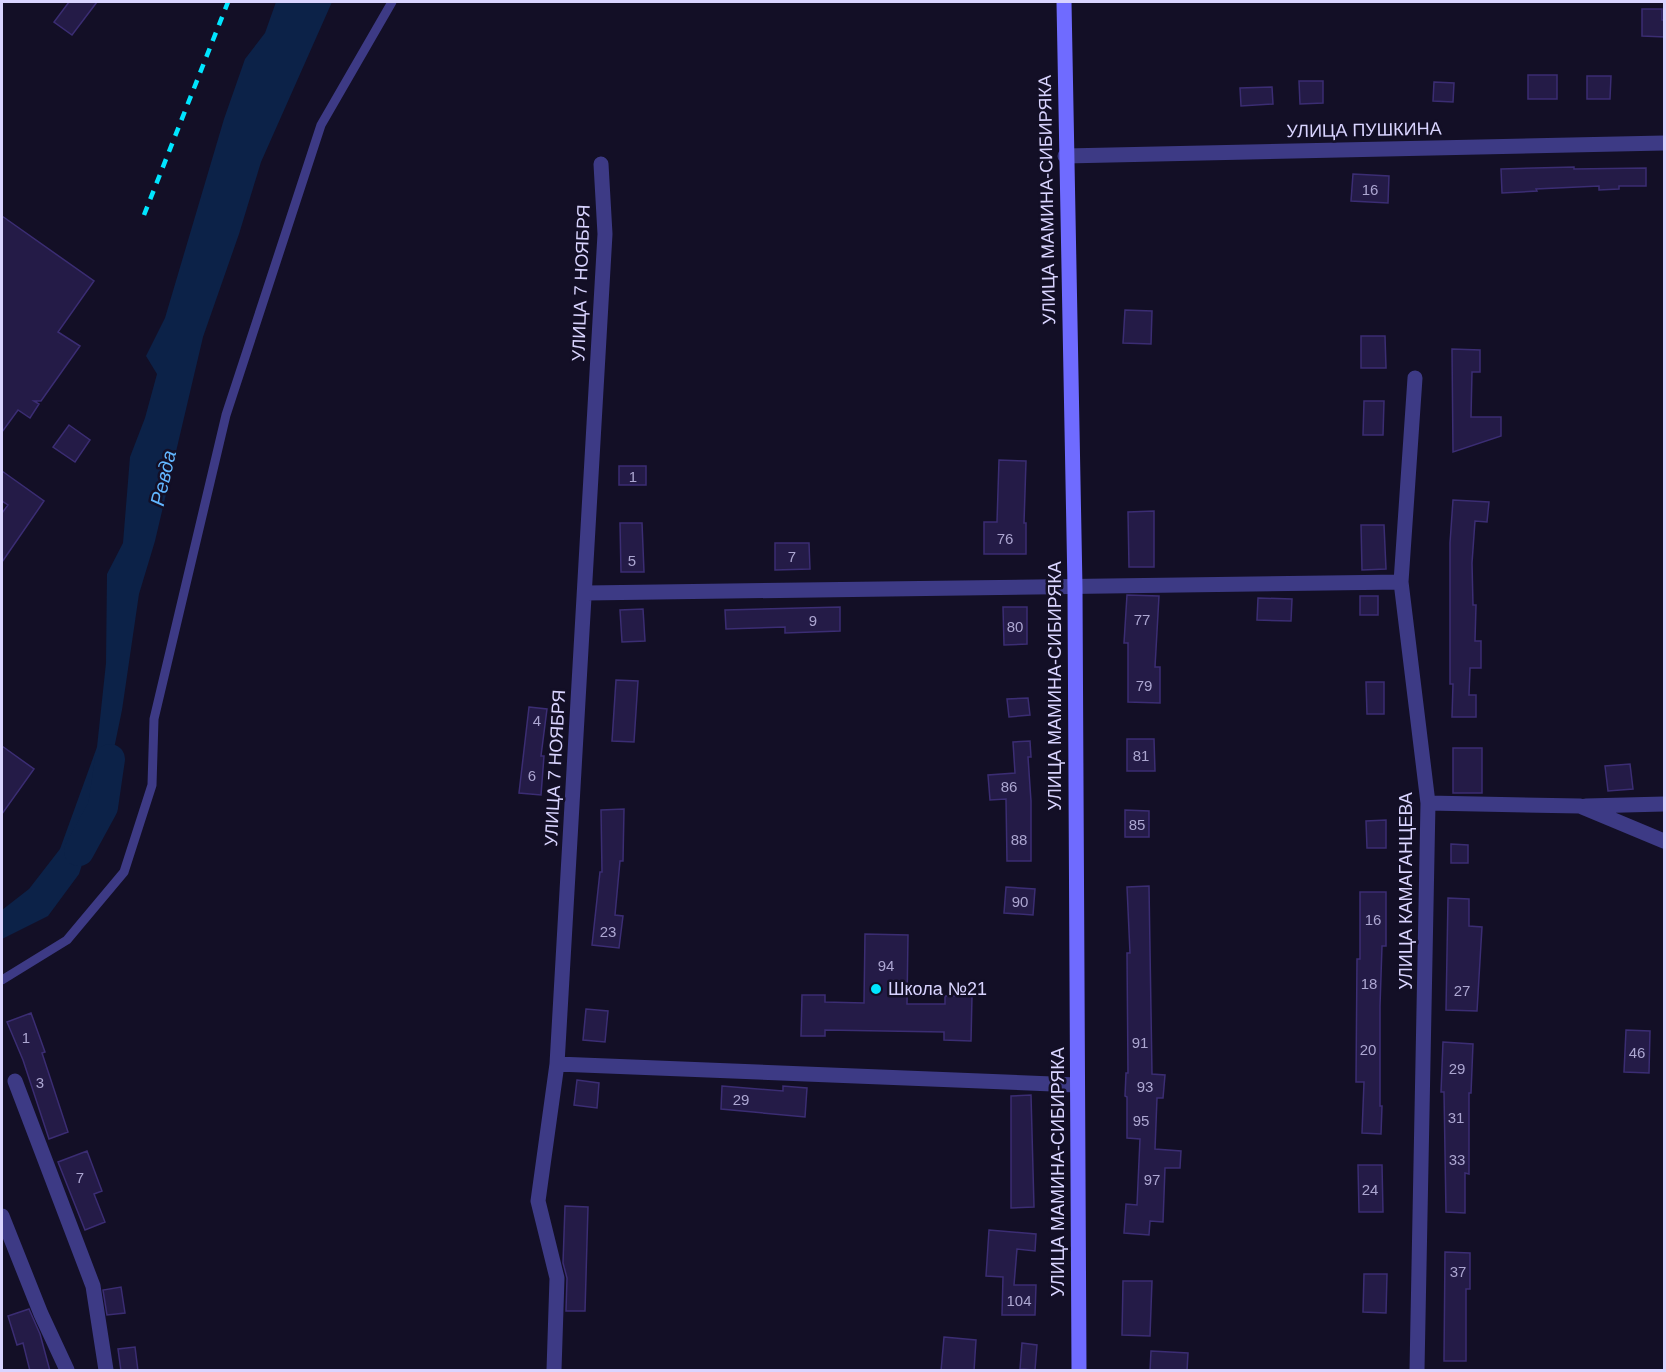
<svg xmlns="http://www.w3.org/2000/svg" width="1666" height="1372" viewBox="0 0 1666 1372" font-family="Arial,sans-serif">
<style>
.water{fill:#0c2248}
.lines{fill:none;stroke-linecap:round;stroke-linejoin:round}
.river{stroke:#0c2248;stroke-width:30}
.building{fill:#241b47;stroke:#3b2d73;stroke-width:1.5}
.lane{stroke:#3d3a85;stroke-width:9}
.street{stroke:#3d3a85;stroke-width:15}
.secondary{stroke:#6f6bff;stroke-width:15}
.rail{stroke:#00e5ff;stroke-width:4.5;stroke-dasharray:9 8;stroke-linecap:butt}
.poi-dot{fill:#00e5ff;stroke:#130f26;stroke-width:2}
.labels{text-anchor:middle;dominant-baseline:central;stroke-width:5;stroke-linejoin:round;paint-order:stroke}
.number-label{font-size:15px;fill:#aca6d1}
.street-label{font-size:18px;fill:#d9d4ff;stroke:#130f26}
.poi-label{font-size:18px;fill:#d9d4ff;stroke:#130f26;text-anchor:start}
.water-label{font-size:20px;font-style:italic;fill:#62b6ff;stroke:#130f26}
</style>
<rect width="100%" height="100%" fill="#130f26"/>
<path class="water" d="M276,2H332L261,162L239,234L203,337L155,541L139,594L122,710L104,797L79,874L48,916L2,939V910L29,889L60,849L97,747L106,663L107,574L123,543L130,457L145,418L157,374L146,356L165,318L224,119L245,59L265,33Z"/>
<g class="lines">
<path class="river" d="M79,851L103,807L110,759"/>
</g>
<path class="building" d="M69,2H97L72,35L54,22Z
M1642,9H1662V20H1665V37L1642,36Z
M1528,75H1557V99H1528Z
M1587,76H1611L1610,99H1587Z
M1299,81H1323V103L1300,104Z
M1434,82L1454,83L1453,102L1433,101Z
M1272,87L1273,104L1241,106L1240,88Z
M1574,167V169L1646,168V186H1619V189L1599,190V186L1536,189L1537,191L1502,193L1501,169Z
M1353,174L1389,176L1388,203L1351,201Z
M2,216L94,281L58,332L80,346L41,401H34L39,404L30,418L18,410L2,432Z
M1125,310L1152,311L1151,344L1123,343Z
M1361,336H1385L1386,368H1361Z
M1452,349L1480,350V372H1472L1471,417H1501V436L1453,452Z
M1364,401H1384L1383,435H1363Z
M69,425L90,440L75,462L53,447Z
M999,460L1026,461L1024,523H1026V554H984V522H997Z
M619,466H646V485H619Z
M2,471L44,501L2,562V513L8,505L2,501Z
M1453,500L1489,502L1487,522L1475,521L1472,563L1473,605H1476L1475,641H1481V668H1470L1469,695H1476V717H1452L1453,684H1450V543Z
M1154,511V567H1129L1128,512Z
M620,523H642L644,572H621Z
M1361,525H1384L1386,569L1362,570Z
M775,543H809L810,569L775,570Z
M1127,595L1159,596L1155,667H1160V703L1128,702V643H1124Z
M1360,596H1378V615H1360Z
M1258,598L1292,599L1291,621L1257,620Z
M840,607V631L785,633V627L726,629L725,610Z
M1003,607H1027V644L1004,645Z
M643,609L645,641L622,642L620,610Z
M616,680L638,681L634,742L612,741Z
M1366,682H1384V714H1367Z
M1028,698L1030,715L1009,717L1007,699Z
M529,707L547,709L541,756H544L541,795L519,793Z
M1127,739H1154L1155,771H1127Z
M1030,741L1031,757H1028L1031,801V861H1007L1006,799L990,800L988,775L1015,773L1013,742Z
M2,746L34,769L2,814Z
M1453,748H1482V793H1453Z
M1630,764L1633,789L1608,791L1605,766Z
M624,809L623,861H620L615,915L623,916L619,948L592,945L600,872H602L601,810Z
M1125,810L1149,811V837H1125Z
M1386,820V848H1367L1366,821Z
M1451,844L1468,845V863H1451Z
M1149,886L1152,1074L1165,1075L1163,1098H1157L1155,1149L1181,1151L1180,1168H1165L1163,1222L1150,1221L1149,1235L1124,1233L1126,1204L1137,1205L1140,1139L1127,1138V1097L1125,1096L1126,1073H1128L1127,953H1130L1127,887Z
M1006,887L1035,889L1033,915L1004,913Z
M1360,892H1386V946H1382L1380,1006V1106H1382L1381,1134L1362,1133L1364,1082H1356L1357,959H1360Z
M1448,898L1469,899V926L1482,927L1477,1011L1446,1010Z
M865,934L908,935L907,1004H945V996H972L971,1041L944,1040V1032L825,1030V1036H801L802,995H825V1002L864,1003Z
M586,1009L608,1011L605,1042L583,1040Z
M31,1013L45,1052L42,1053L68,1132L49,1139L23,1060L7,1022Z
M1626,1030L1650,1031L1649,1073L1624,1072Z
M1443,1042L1473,1044L1471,1093H1469V1174L1465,1173V1213L1446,1212L1444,1092H1441Z
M577,1080L599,1083L597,1108L574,1105Z
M722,1086L783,1091V1086L807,1088L805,1117L721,1109Z
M1031,1095L1034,1207L1011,1208V1096Z
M87,1151L102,1191L94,1194L105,1222L85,1230L58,1162Z
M1358,1165H1382L1383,1212H1359Z
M565,1206L588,1207L585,1311H566L567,1278L563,1263Z
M989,1230L1036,1234L1035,1251L1017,1249L1014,1285H1036L1035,1315H1002L1003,1277L986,1276Z
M1445,1252L1470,1253V1289H1466V1361H1444Z
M1364,1274H1387L1386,1313L1363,1312Z
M1123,1281H1152L1150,1336L1122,1335Z
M121,1287L125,1313L107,1315L103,1290Z
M29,1309L40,1334L50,1371H30L23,1343L17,1345L8,1316Z
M944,1337L976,1340L974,1371H941Z
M1022,1343L1037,1345L1035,1370L1020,1369Z
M135,1347L138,1371H121L118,1349Z
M1151,1351L1188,1353L1187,1371H1150Z"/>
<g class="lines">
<path class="lane" d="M2,980L67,940L124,872L152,785L154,719L226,415L321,125L392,2"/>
<path class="street" d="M1065,156L1664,143
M1415,378L1401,582L1428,803L1417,1370
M586,593L1401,582
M1428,803L1580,806L1664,841
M1586,806L1664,804
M557,1064L1077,1085
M15,1081L93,1286L106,1370
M2,1216L41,1314L67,1370
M554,1370L557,1278L538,1201L557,1064L605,234L601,164"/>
<path class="secondary" d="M1064,2L1075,588L1079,1370"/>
<path class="rail" d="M144,215L228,2"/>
</g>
<circle class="poi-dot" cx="876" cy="989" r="6"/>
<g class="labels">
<g class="number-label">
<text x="1370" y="189">16</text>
<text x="633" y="476">1</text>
<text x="1005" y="538">76</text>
<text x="792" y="556">7</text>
<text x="632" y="560">5</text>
<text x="1142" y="619">77</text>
<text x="813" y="620">9</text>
<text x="1015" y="626">80</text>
<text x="1144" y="685">79</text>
<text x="537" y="720">4</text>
<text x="1141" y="755">81</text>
<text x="532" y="775">6</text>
<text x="1009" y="786">86</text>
<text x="1137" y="824">85</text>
<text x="1019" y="839">88</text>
<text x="1020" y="901">90</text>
<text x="1373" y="919">16</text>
<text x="608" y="931">23</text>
<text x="886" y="965">94</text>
<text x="1369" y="983">18</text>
<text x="1462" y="990">27</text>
<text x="26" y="1037">1</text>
<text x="1140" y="1042">91</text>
<text x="1368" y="1049">20</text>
<text x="1637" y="1052">46</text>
<text x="1457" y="1068">29</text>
<text x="40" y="1082">3</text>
<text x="1145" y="1086">93</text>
<text x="741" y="1099">29</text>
<text x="1456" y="1117">31</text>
<text x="1141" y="1120">95</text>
<text x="1457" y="1159">33</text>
<text x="80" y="1177">7</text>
<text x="1152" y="1179">97</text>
<text x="1370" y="1189">24</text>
<text x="1458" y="1271">37</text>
<text x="1019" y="1300">104</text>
</g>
<g class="street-label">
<text transform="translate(1364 130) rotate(-1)">УЛИЦА ПУШКИНА</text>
<text transform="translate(1047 200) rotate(-91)">УЛИЦА МАМИНА-СИБИРЯКА</text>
<text transform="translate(581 283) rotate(-88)">УЛИЦА 7 НОЯБРЯ</text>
<text transform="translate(1055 686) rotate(-90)">УЛИЦА МАМИНА-СИБИРЯКА</text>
<text transform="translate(555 768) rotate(-87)">УЛИЦА 7 НОЯБРЯ</text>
<text transform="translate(1406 891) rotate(-90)">УЛИЦА КАМАГАНЦЕВА</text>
<text transform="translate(1058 1172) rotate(-90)">УЛИЦА МАМИНА-СИБИРЯКА</text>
</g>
<g class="poi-label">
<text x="888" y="989">Школа №21</text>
</g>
<g class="water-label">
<text transform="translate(163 478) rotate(-77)">Ревда</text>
</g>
</g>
<rect width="1666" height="1372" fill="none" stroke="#d9d4ff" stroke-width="6"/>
</svg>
